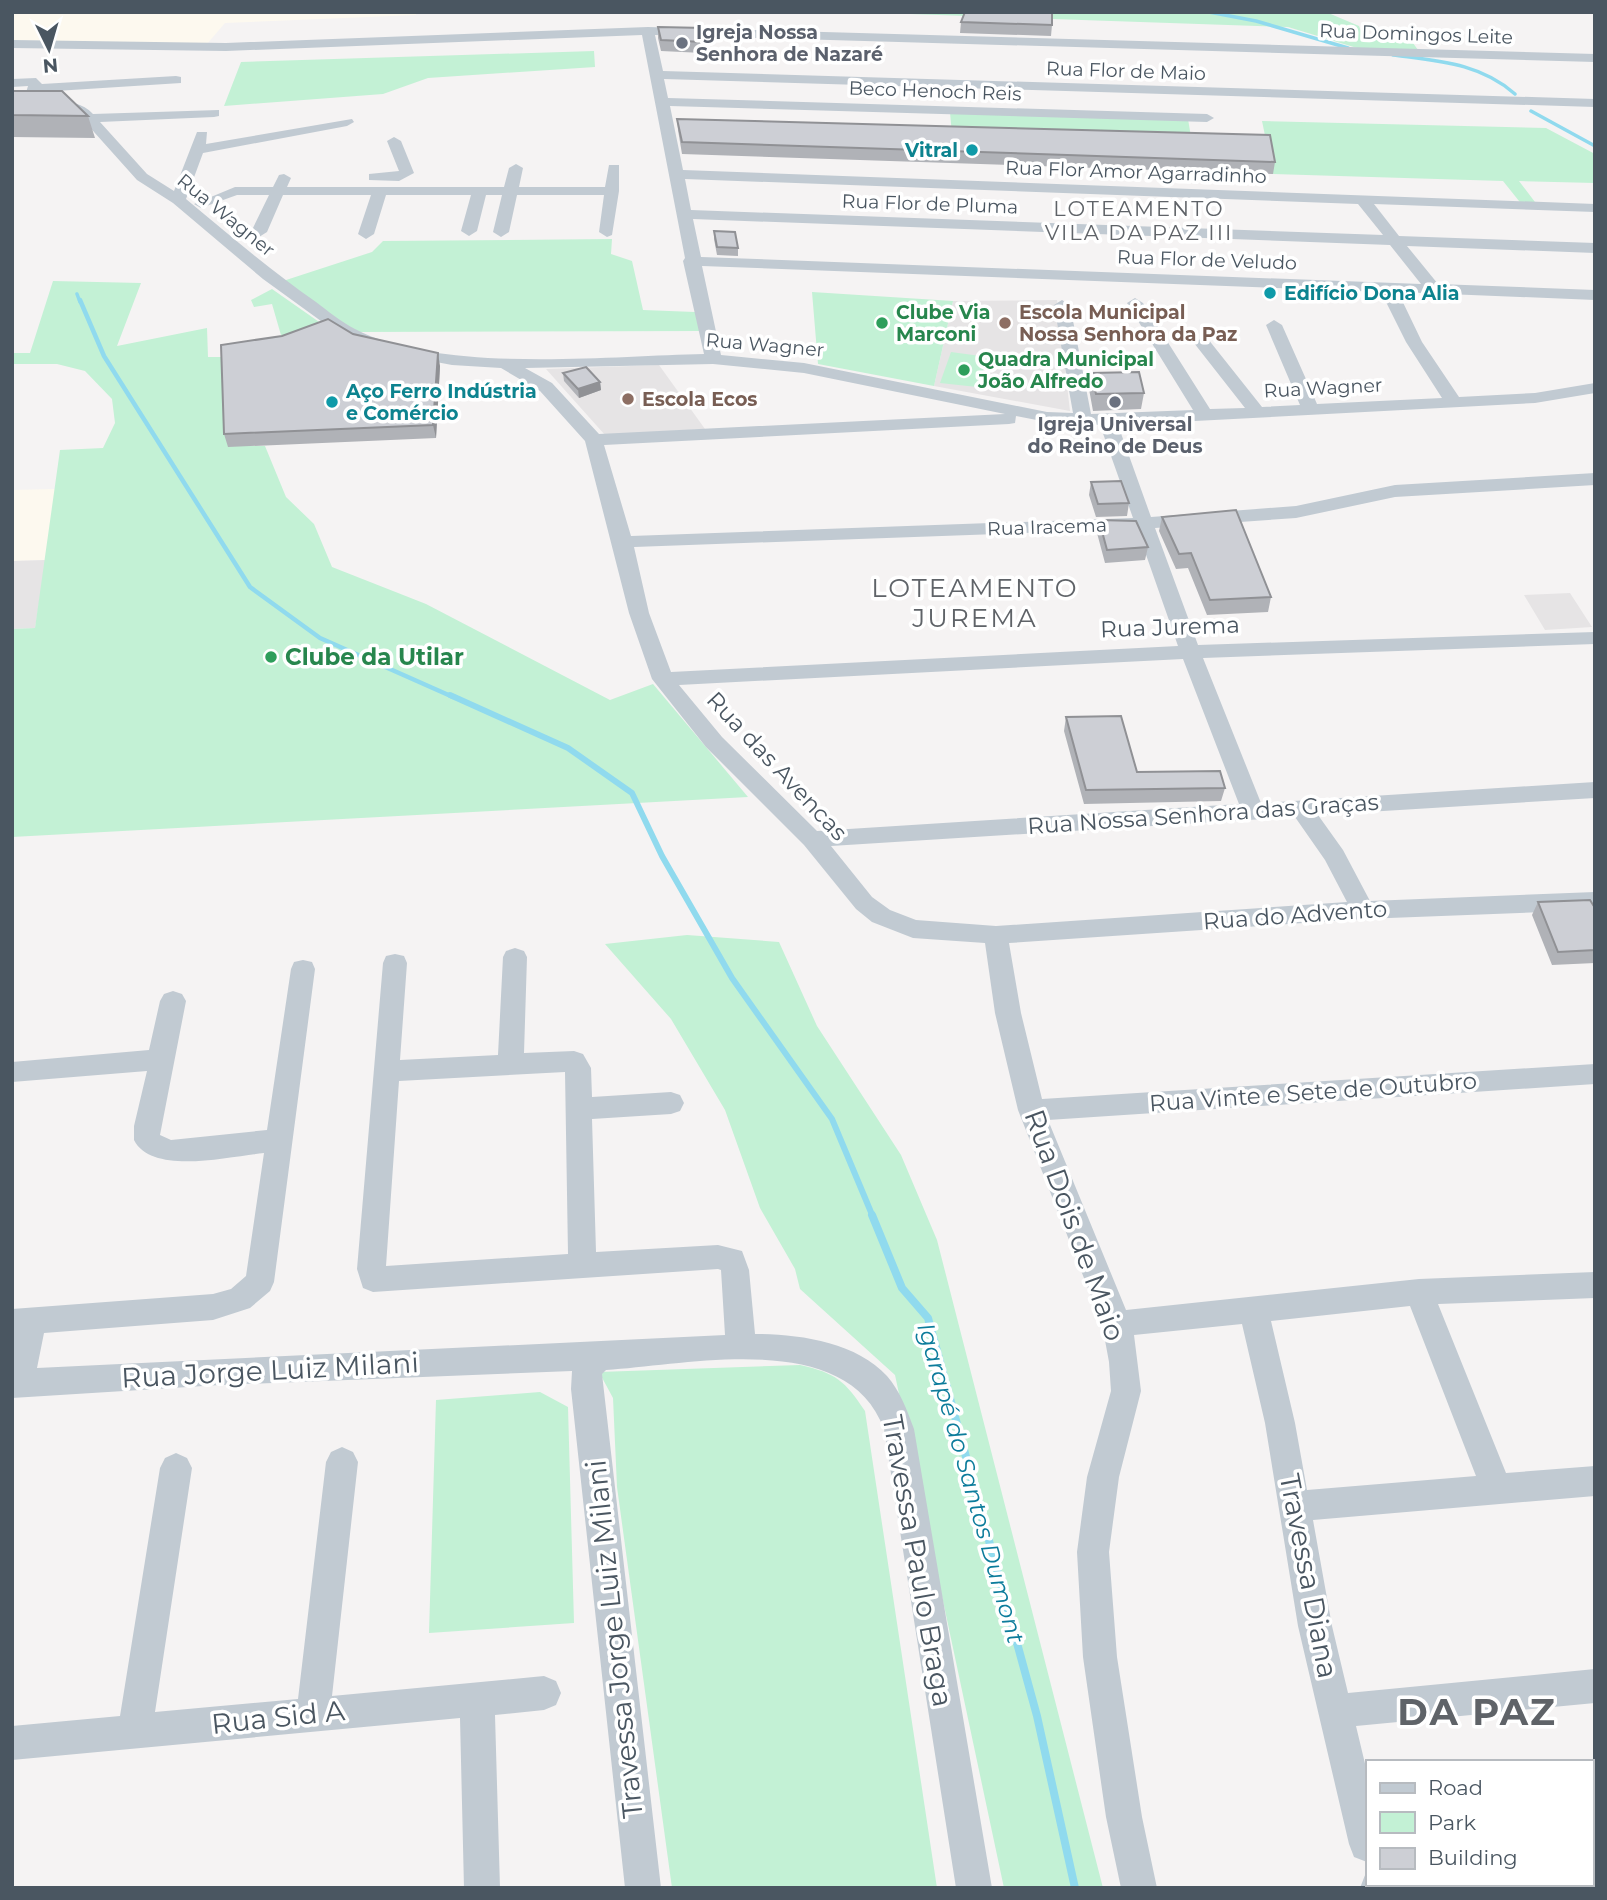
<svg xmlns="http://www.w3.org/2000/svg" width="1607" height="1900" viewBox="0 0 1607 1900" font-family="Montserrat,sans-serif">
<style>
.commercial{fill:#fdf9ef}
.education{fill:#e6e4e5}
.green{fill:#c3f1d5}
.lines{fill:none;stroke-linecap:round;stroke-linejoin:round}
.stream-far3{stroke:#90daee;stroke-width:3.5}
.stream-far2{stroke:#90daee;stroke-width:4.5}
.stream-far1{stroke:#90daee;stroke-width:6}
.stream{stroke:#90daee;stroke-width:8}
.street{fill:#c1cad2;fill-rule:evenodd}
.wall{fill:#b0b2b7}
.shaded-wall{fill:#909195}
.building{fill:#cdcfd5;stroke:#909195;stroke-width:2}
.worship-dot{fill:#6b7280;stroke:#fff;stroke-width:2.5}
.culture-dot{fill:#0f9aa8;stroke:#fff;stroke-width:2.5}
.leisure-dot{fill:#2e9e5b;stroke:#fff;stroke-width:2.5}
.education-dot{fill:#8d6e63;stroke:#fff;stroke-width:2.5}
.labels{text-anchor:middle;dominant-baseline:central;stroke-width:7;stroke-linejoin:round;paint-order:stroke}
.far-worship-label{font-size:19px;font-weight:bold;fill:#5b616d;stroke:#fff;text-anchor:start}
.far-street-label{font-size:19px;fill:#4a5661;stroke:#fff}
.far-culture-label{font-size:19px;font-weight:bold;fill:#0d838f;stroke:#fff;text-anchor:start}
.far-leisure-label{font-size:19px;font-weight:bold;fill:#27864d;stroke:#fff;text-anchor:start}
.far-education-label{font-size:19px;font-weight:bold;fill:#785e54;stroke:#fff;text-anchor:start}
.far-quarter-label{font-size:21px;letter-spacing:2px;fill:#5f6368;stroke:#fff}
.street-label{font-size:23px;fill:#4a5661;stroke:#fff}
.leisure-label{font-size:23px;font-weight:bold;fill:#27864d;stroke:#fff;text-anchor:start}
.water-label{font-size:24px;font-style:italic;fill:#0c7c9b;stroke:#fff}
.quarter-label{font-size:26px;letter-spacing:2px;fill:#5f6368;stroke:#fff}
.near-street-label{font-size:28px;fill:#4a5661;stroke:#fff}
.near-district-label{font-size:37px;font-weight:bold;letter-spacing:2px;fill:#5f6368;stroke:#fff}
</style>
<rect width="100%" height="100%" fill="#f5f3f3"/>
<path class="commercial" d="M12,12H416V15L225,23L207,44L12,42Z
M55,489L46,560L12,561V490Z"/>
<path class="education" d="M1057,300L1070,411L934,386L953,301Z
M659,365L705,429L605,435L546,369Z
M46,560L35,628L12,629V561Z
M1570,593L1592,627L1545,630L1524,595Z"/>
<path class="green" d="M852,12H1326L1359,26L1363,36L1413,43L1418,50L1357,48L1288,27Z
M594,51L595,67L428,78L383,94L224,106L241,62Z
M950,112L1188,119L1192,143L952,135Z
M1262,121L1546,128L1595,154V183L1519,181L1538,206H1523L1503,181L1273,174Z
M612,239L611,254L632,261L643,310L695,312L703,331L359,332L334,322L283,281L372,252L383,241Z
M53,281L141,283L117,346L207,328L208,357H225L228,446H265L286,497L314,524L332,567L426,604L610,700L653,684L748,797L12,837V629L35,628L60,450L103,448L115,423L112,399L85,371L57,364H12V353H30Z
M272,289L332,331L285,349L272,304L254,307L251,300Z
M812,292L953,301L934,386L818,364Z
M951,352L988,357L977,387L940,383Z
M687,935L779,942L817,1026L901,1155L937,1240L1103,1888H1004L895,1375L800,1289L795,1269L760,1208L725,1110L671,1019L605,944Z
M800,1365C836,1373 845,1381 865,1411L937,1888H672L617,1487L613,1398L599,1372Z
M540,1392L568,1407L574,1623L429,1633L436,1400Z"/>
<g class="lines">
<path class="stream-far3" d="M1209,12L1256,21L1348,48
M1393,55C1438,61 1480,63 1515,94
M1531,111L1595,146
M77,294L80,302"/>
<path class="stream-far2" d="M80,300L104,356L250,587L320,638L453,697"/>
<path class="stream-far1" d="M450,695L568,748L632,793L662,856L732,978L832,1119L873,1217"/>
<path class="stream" d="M872,1215L902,1288L928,1318L1037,1716L1075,1888"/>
<path class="street" d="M648,27L1595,54V62L655,35L663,71L1595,99V107L664,79L668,98L1207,114L1214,118L1207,122L670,106L683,170L1595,204V212L1374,204L1399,236L1595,243V253L1407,246L1438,284L1595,290V300L1398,292L1422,342L1459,397L1535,393L1595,383V393L1535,403L1118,425L1151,517L1296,506L1395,485L1595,473V485L1395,497L1296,518L1155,528L1198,645L1595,632V644L1203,658L1261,803L1595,782V798L1318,815L1343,850L1370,901L1595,892V910L1363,919L1009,943L1021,1013L1042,1099L1595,1064V1084L1048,1120L1126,1310L1419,1279L1595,1272V1298L1438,1304L1506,1473L1595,1466V1496L1313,1520L1332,1626L1348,1693L1595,1669V1703L1356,1726L1367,1772V1862L1354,1857L1349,1844L1298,1626L1265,1423L1242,1324L1134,1335L1141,1391L1119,1477L1109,1552L1117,1657L1142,1817L1157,1888H1121L1106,1817L1083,1657L1077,1552L1087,1477L1111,1391L1109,1362L1102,1324L1018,1110L995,1013L985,943L913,938L872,922L856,909L804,845L706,747L652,679L629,613L585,441L540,391L501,368L452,365L399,355L343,337L263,279L173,203L137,180L77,113L69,110L12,111V103C36,102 75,94 93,114L219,110V116L214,117L100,122L147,174L174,191L197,132H207L206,144L352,119L354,122L347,126L203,153L186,199C228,234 270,270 316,302C328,311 341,322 355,329C441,374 606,356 704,354L683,261L685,258L642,35L226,51L12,48V40L226,43ZM685,179L1358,204L1383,235L691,210ZM693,219L1390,245L1421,284L701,257ZM702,266L1381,292L1406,342L1442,398L1317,404L1282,325L1274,320L1266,325L1300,405L1262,407L1208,339L1202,338L1194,343L1245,408L1210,409L1143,303L1135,298L1127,303L1193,410L1091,414L1070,305L1062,300L1054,305L1073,413L1047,412L804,363L721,355ZM713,364L804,373L1005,414L599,434L552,383L525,368ZM1016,416L1047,422L1100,425L1133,518L631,536L604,445L1009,424L1015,423ZM1137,529L1178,646L671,672L649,613L634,547ZM1183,659L1239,804L817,831L722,737L679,685ZM1295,817L1325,860L1347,902L996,926L916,920L890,910L872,897L831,846ZM1410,1306L1476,1476L1307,1490L1295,1423L1271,1321Z
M176,76L181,77V83L40,92L37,99L32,100L25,96L28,86L12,87V79L36,78L42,84Z
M394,137L401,141L414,173L399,181L369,180V174L399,171L387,141Z
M516,164L523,168L519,187H605L609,165H619V191L612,235L607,237L599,232L604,195H517L509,232L501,237L493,232L502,195H486L477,231L469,236L461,231L471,195H386L374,234L366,239L358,234L371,195H283L267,232L259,237L251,232L269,195H237L201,208L194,204L235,187H273L279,175L284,174L291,178L287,187H504L509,168Z
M515,948L524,951L527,957L524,1053L574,1051L583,1054L591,1068L592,1097L671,1092L680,1095L684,1103L680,1111L671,1114L592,1119L596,1252L718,1245L742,1251L749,1270L755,1334C798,1334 856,1342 887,1376C900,1391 907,1410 914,1429L992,1888H956L884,1429C847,1328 689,1365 606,1370L602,1374L661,1888H625L571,1389L572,1371L220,1385L12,1398V1309L213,1294L231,1289L246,1276L264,1153C230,1156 152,1176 134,1140V1126L147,1071L12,1082V1062L149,1050L160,1001L164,994L173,991L182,994L186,1001L160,1135L171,1140L267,1130L291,969L294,962L303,960L312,962L315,969L274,1282L270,1291L250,1308L213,1320L44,1333L37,1368L725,1335L721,1270L718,1269L373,1292L363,1288L357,1269L383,963L386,956L395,954L404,956L407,963L400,1060L498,1055L503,957L506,951ZM565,1072L568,1254L386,1266L399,1081Z
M342,1447L353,1452L358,1462L332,1696L544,1676L556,1681L561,1693L556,1705L544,1710L495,1715L500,1888H464L460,1718L12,1760V1726L120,1716L160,1468L165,1458L176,1453L187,1458L192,1468L155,1712L298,1699L326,1462L331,1452Z
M1367,1870V1884H1395L1396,1888H1360Z"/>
</g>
<path class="wall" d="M961,22L1052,25L1051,36L960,33Z
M658,27L705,28L706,39L703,53L661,51L658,38Z
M12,91L88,116L95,138L12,137Z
M677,119L1275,162L1273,174L682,154L678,130Z
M714,231L738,248V256L717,255L714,239Z
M353,334L440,366L436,438L228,447L224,434Z
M563,373L600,382L601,390L579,398L564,381Z
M1091,373L1144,393L1141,409L1093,411L1089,389Z
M1091,482L1129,503L1127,516L1096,517L1089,495Z
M1162,517L1271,597L1268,612L1207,615L1188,568L1176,569L1159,531Z
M1099,520L1148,547L1145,560L1105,563L1097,533Z
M1066,717L1137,772L1225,788L1221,801L1084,804L1064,731Z
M1538,902L1595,908V963L1552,965L1532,915Z"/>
<path class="shaded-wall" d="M705,28L706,39L703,53V42Z
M438,353L440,366L436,438L433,425Z
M600,382L601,390L579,398L578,389Z"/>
<path class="building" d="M965,12H1052V25L961,22Z
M658,27L705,28L703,42L661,40Z
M12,91H62L88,116L12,115Z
M677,119L1270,135L1275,162L682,142Z
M714,231L735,232L738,248L717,247Z
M328,319L353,334L438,353L433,425L224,434L221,345L282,336Z
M586,367L600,382L578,389L563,373Z
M1139,372L1144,393L1096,394L1091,373Z
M1121,481L1129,503L1098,504L1091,482Z
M1236,510L1271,597L1210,600L1191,553L1179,554L1162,517Z
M1099,520L1136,521L1148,547L1107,550Z
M1121,716L1137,772L1220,771L1225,788L1086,790L1066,717Z
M1590,900L1595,908V950L1558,952L1538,902Z"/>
<g class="worship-dot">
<circle cx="682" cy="43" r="7"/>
<circle cx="1115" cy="402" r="7"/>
</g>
<g class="culture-dot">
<circle cx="972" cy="150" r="7"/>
<circle cx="1270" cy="293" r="7"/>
<circle cx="332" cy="402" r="7"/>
</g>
<g class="leisure-dot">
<circle cx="882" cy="323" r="7"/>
<circle cx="964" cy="370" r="7"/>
<circle cx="271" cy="657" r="7"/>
</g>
<g class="education-dot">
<circle cx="1005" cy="323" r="7"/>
<circle cx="628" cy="399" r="7"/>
</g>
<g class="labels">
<g class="far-worship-label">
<text x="696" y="32">Igreja Nossa<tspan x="696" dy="22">Senhora de Nazaré</tspan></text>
<text x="1115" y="424" text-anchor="middle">Igreja Universal<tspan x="1115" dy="22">do Reino de Deus</tspan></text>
</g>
<g class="far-street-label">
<text transform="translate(1416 34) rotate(2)">Rua Domingos Leite</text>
<text transform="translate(1126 71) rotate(2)">Rua Flor de Maio</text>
<text transform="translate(935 91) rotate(2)">Beco Henoch Reis</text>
<text transform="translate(1136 172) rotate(2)">Rua Flor Amor Agarradinho</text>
<text transform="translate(930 204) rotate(2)">Rua Flor de Pluma</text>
<text transform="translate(226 215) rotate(39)">Rua Wagner</text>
<text transform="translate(1207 260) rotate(2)">Rua Flor de Veludo</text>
<text transform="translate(765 345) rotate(5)">Rua Wagner</text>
<text transform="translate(1323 388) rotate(-3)">Rua Wagner</text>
<text transform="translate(1047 527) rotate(-2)">Rua Iracema</text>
</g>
<g class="far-culture-label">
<text x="958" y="150" text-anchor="end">Vitral</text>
<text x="1284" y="293">Edifício Dona Alia</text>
<text x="346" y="391">Aço Ferro Indústria<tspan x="346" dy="22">e Comércio</tspan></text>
</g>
<g class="far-leisure-label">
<text x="896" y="312">Clube Via<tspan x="896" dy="22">Marconi</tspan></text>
<text x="978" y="359">Quadra Municipal<tspan x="978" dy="22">João Alfredo</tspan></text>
</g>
<g class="far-education-label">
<text x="1019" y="312">Escola Municipal<tspan x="1019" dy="22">Nossa Senhora da Paz</tspan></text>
<text x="642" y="399">Escola Ecos</text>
</g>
<g class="far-quarter-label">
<text x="1139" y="208">LOTEAMENTO<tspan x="1139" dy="24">VILA DA PAZ III</tspan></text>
</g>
<g class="street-label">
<text transform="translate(1170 627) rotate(-2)">Rua Jurema</text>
<text transform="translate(777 766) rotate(47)">Rua das Avencas</text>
<text transform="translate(1203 814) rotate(-4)">Rua Nossa Senhora das Graças</text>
<text transform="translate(1295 915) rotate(-4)">Rua do Advento</text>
<text transform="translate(1313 1092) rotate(-4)">Rua Vinte e Sete de Outubro</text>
</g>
<g class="leisure-label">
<text x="285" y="657">Clube da Utilar</text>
</g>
<g class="water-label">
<text transform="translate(971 1483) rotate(74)">Igarapé do Santos Dumont</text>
</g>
<g class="quarter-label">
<text x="975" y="588">LOTEAMENTO<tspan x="975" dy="30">JUREMA</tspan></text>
</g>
<g class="near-street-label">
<text transform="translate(1075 1225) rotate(70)">Rua Dois de Maio</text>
<text transform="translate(270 1370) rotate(-3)">Rua Jorge Luiz Milani</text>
<text transform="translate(918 1561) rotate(80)">Travessa Paulo Braga</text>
<text transform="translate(1309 1576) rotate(79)">Travessa Diana</text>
<text transform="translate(614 1639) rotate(-96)">Travessa Jorge Luiz Milani</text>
<text transform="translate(278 1717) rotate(-6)">Rua Sid A</text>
</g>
<g class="near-district-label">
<text x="1477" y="1711">DA PAZ</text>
</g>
</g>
<rect width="1607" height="1900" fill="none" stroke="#4a5661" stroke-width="28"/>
<rect x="1366" y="1760" width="228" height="126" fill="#ffffff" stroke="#b7bbc0" stroke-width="2"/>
<rect x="1380" y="1783" width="35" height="10" fill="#c1cad2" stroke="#b7bbc0" stroke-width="2"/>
<text x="1428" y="1795" font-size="21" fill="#4a5661">Road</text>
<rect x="1380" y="1812" width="35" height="21" fill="#c3f1d5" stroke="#b7bbc0" stroke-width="2"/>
<text x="1428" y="1830" font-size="21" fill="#4a5661">Park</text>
<rect x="1380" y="1848" width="35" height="21" fill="#cdcfd5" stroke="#b7bbc0" stroke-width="2"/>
<text x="1428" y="1865" font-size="21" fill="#4a5661">Building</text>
<g transform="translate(49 49) rotate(175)" stroke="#ffffff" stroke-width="5" paint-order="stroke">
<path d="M0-5L12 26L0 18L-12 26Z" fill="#4a5661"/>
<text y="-10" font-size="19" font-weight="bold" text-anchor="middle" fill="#4a5661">N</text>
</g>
</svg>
